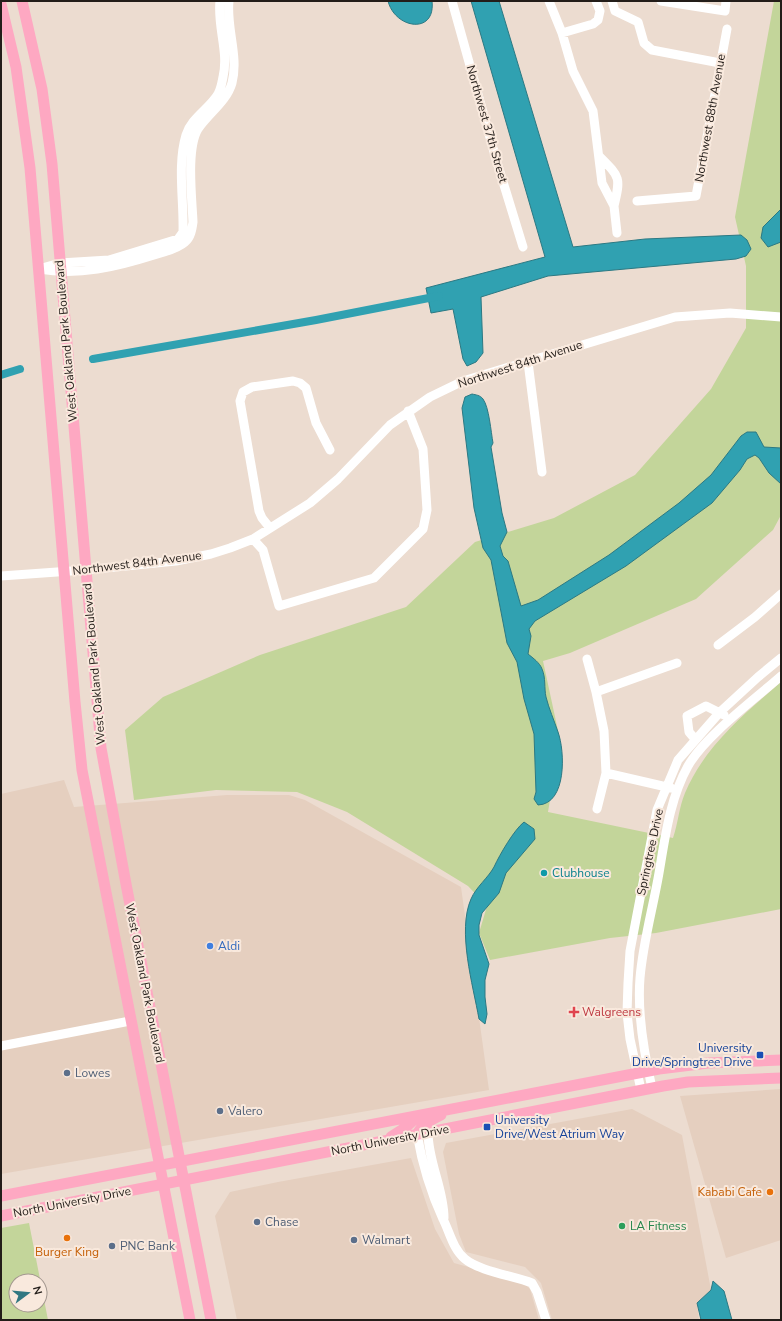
<svg xmlns="http://www.w3.org/2000/svg" width="782" height="1321" viewBox="0 0 782 1321" font-family="'Nunito Sans',sans-serif">
<style>
.built{fill:#e5cfbf}
.green{fill:#c3d59a;fill-rule:evenodd}
.water{fill:#30a1b1;stroke:#2c7983}
.lines{fill:none;stroke-linecap:round;stroke-linejoin:round}
.canal{stroke:#30a1b1;stroke-width:8}
.minor{stroke:#fff;stroke-width:9}
.major{stroke:#fea8c2;stroke-width:11}
.culture-dot{fill:#0f9aa8;stroke:#f9e9dd;stroke-width:1.5}
.shop-dot{fill:#3f7fe0;stroke:#f9e9dd;stroke-width:1.5}
.health-dot{fill:#e0444e;stroke:#f9e9dd;stroke-width:1.5}
.transit-dot{fill:#1a4fb4;stroke:#f9e9dd;stroke-width:1.5}
.service-dot{fill:#5c6f8a;stroke:#f9e9dd;stroke-width:1.5}
.food-dot{fill:#e8710a;stroke:#f9e9dd;stroke-width:1.5}
.leisure-dot{fill:#2e9e5b;stroke:#f9e9dd;stroke-width:1.5}
.labels{text-anchor:middle;dominant-baseline:central;stroke-width:4;stroke-linejoin:round;paint-order:stroke}
.street-label{font-size:12px;fill:#231d19;stroke:#f9e9dd}
.culture-label{font-size:12px;fill:#0d838f;stroke:#f9e9dd;text-anchor:start}
.shop-label{font-size:12px;fill:#366cbe;stroke:#f9e9dd;text-anchor:start}
.health-label{font-size:12px;fill:#be3a42;stroke:#f9e9dd;text-anchor:start}
.transit-label{font-size:12px;fill:#164399;stroke:#f9e9dd;text-anchor:end}
.service-label{font-size:12px;fill:#4e5e75;stroke:#f9e9dd;text-anchor:start}
.food-label{font-size:12px;fill:#c56008;stroke:#f9e9dd;text-anchor:end}
.leisure-label{font-size:12px;fill:#27864d;stroke:#f9e9dd;text-anchor:start}
</style>
<rect width="100%" height="100%" fill="#ecdcd0"/>
<path class="built" d="M64,780L74,807L227,795H289L305,800L461,887L489,1090L1,1174V794Z
M781,1089V1240L726,1258L680,1096Z
M632,1109L682,1135L711,1290L697,1303L699,1320H552L541,1283L525,1267L466,1252L459,1234L443,1152L446,1143Z
M411,1158L435,1229L454,1263L523,1282L530,1289L539,1320H237L215,1216L230,1192L278,1182Z"/>
<path class="green" d="M774,1H781V515L773,530L696,599L570,653L543,661L560,740L548,812L673,838C678,824 679,807 685,793C705,746 743,715 781,682V909L656,933L610,938L490,960L479,933L487,906L468,886L347,812L297,792L216,790L134,800L125,730L163,697L260,655L406,607L475,542L554,518L635,475L711,389L746,328V266L735,217Z
M29,1223L48,1320H1V1228ZM16,1281H40V1305H16Z"/>
<path class="water" d="M388,1H432C436,35 395,29 388,1Z
M471,1H499L573,247L645,239L741,235L747,240L751,249L746,256L736,259L548,276L481,297L483,353L476,362L467,366L463,359L453,309L431,313L426,288L545,257Z
M781,209V242L768,247L761,238L763,227Z
M472,394C476,395 480,395 483,399C489,407 491,432 493,443L491,447L502,513L507,532L500,546L503,556L508,561L521,606L538,600L609,555L679,503L711,475L741,436L747,432H756L764,447L781,448V484L769,473L759,458L755,455L747,459L740,470L712,503L626,566L535,621L529,629L531,636L528,654C533,658 540,663 542,669C546,678 544,688 546,697C549,709 554,720 558,732C565,751 567,804 538,805L534,799L536,792L534,734L524,699L517,662L507,643L491,560L483,548L474,508L462,408L465,397Z
M524,822L534,829L535,839L506,873L499,893L482,913L479,925V935L489,964L485,980V997L487,1014L485,1024L479,1019C473,985 457,931 471,899C476,887 488,878 494,867C500,854 514,830 524,822Z
M713,1281L724,1291L732,1320H701L697,1303L711,1290Z"/>
<g class="lines">
<path class="canal" d="M93,359L316,320L439,296
M1,375L20,369"/>
<path class="minor" d="M452,1L496,159L523,247
M549,1L562,33L573,71L593,111L602,183L614,206L617,233
M612,1L615,11L638,22L644,43L652,50L720,63
M661,1L725,11L726,1
M562,33L593,24L598,20L600,11L596,1
M599,156C620,177 621,177 614,206
M637,201L696,196L727,29
M42,268L60,263L109,260L178,239L183,232C184,201 177,165 186,135C191,118 209,109 218,94C221,89 222,82 223,77C229,52 217,26 220,1
M39,269C79,276 116,267 154,255C164,252 177,249 185,242C191,237 192,229 193,222C192,198 186,149 198,129C209,113 227,101 232,83C239,56 226,28 229,1
M528,362L542,472
M270,528L262,518L259,511L240,401L243,392L252,387L293,381L300,383L306,388L316,423L330,450
M253,539L263,550L279,606L374,578L423,529L427,510L423,449L408,411
M1,576L85,570L176,561L211,554L230,548L253,539L310,503L338,479L390,425L430,397L463,381L675,317L730,313L781,317
M718,645L755,617L781,594
M587,659L596,692
M695,739L689,732L687,716L706,706L724,715
M606,773L671,788
M597,809L606,773L604,731L596,692L677,663
M1,1046L130,1021
M652,1088C644,1053 637,1014 640,978C643,942 653,908 659,873C665,838 670,798 688,766C705,736 754,700 781,676
M641,1090L630,1039L627,1013L628,983L630,951L657,810L678,760L720,712L758,677L781,658
M428,1132C428,1162 444,1189 444,1218
M417,1134C422,1163 431,1193 443,1219C450,1233 453,1249 465,1259C479,1271 514,1276 532,1283L537,1292L546,1320"/>
<path class="major" d="M22,1L42,89L52,164L101,748L126,884L211,1320
M1,4L16,67L30,168L75,702L82,770L190,1320
M417,1134L424,1124L441,1115
M391,1137L405,1128L418,1116
M1,1196L659,1069L708,1063L781,1060
M1,1216L663,1086L688,1082L781,1078"/>
</g>
<circle class="culture-dot" cx="544" cy="873" r="4"/>
<circle class="shop-dot" cx="210" cy="946" r="4"/>
<path class="health-dot" d="M572 1006h4v4h4v4h-4v4h-4v-4h-4v-4h4z"/>
<g class="transit-dot">
<rect x="756" y="1051" width="8" height="8" rx="2"/>
<rect x="483" y="1123" width="8" height="8" rx="2"/>
</g>
<g class="service-dot">
<circle cx="67" cy="1073" r="4"/>
<circle cx="220" cy="1111" r="4"/>
<circle cx="257" cy="1222" r="4"/>
<circle cx="354" cy="1240" r="4"/>
<circle cx="112" cy="1246" r="4"/>
</g>
<g class="food-dot">
<circle cx="770" cy="1192" r="4"/>
<circle cx="67" cy="1238" r="4"/>
</g>
<circle class="leisure-dot" cx="622" cy="1226" r="4"/>
<g class="labels">
<g class="street-label">
<text transform="translate(710 118) rotate(-80)">Northwest 88th Avenue</text>
<text transform="translate(487 124) rotate(74)">Northwest 37th Street</text>
<text transform="translate(66 341) rotate(-95)">West Oakland Park Boulevard</text>
<text transform="translate(520 364) rotate(-18)">Northwest 84th Avenue</text>
<text transform="translate(137 563) rotate(-7)">Northwest 84th Avenue</text>
<text transform="translate(94 664) rotate(-95)">West Oakland Park Boulevard</text>
<text transform="translate(650 852) rotate(-78)">Springtree Drive</text>
<text transform="translate(145 983) rotate(79)">West Oakland Park Boulevard</text>
<text transform="translate(390 1140) rotate(-11)">North University Drive</text>
<text transform="translate(72 1202) rotate(-11)">North University Drive</text>
</g>
<g class="culture-label">
<text x="552" y="873">Clubhouse</text>
</g>
<g class="shop-label">
<text x="218" y="946">Aldi</text>
</g>
<g class="health-label">
<text x="582" y="1012">Walgreens</text>
</g>
<g class="transit-label">
<text x="752" y="1048">University<tspan x="752" dy="14">Drive/Springtree Drive</tspan></text>
<text x="495" y="1120" text-anchor="start">University<tspan x="495" dy="14">Drive/West Atrium Way</tspan></text>
</g>
<g class="service-label">
<text x="75" y="1073">Lowes</text>
<text x="228" y="1111">Valero</text>
<text x="265" y="1222">Chase</text>
<text x="362" y="1240">Walmart</text>
<text x="120" y="1246">PNC Bank</text>
</g>
<g class="food-label">
<text x="762" y="1192">Kababi Cafe</text>
<text x="67" y="1252" text-anchor="middle">Burger King</text>
</g>
<g class="leisure-label">
<text x="630" y="1226">LA Fitness</text>
</g>
</g>
<rect width="782" height="1321" fill="none" stroke="#231d19" stroke-width="4"/>
<g transform="translate(28 1293) rotate(74)"><circle r="19" fill="#f9e9dd" stroke="#a3978f"/>
<path d="M0-3L7 15L0 10L-7 15Z" fill="#317882"/>
<text y="-6" font-size="11" font-weight="bold" text-anchor="middle" fill="#231d19">N</text>
</g>
</svg>
